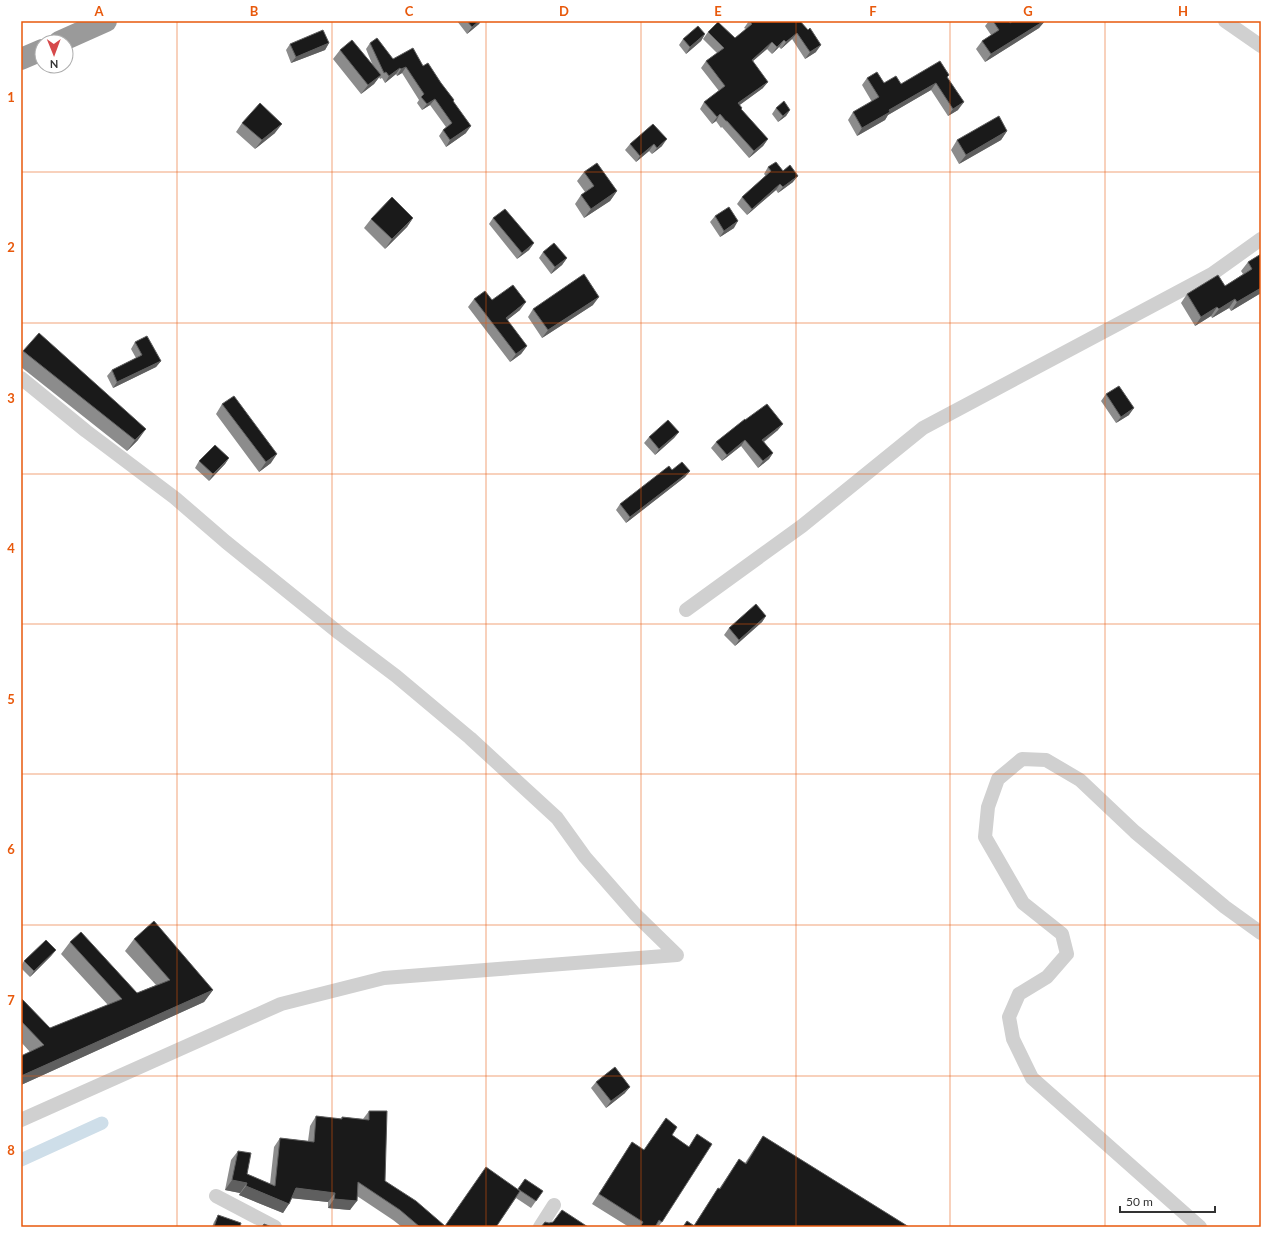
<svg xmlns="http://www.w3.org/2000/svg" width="1282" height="1248" viewBox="0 0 1282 1248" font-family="Lato,sans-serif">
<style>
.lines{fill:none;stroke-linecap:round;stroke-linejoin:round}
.canal{stroke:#cedee9;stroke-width:13}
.street{stroke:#d0d0d0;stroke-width:14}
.highway{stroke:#9a9a9a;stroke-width:22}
.wall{fill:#8c8c8c}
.shaded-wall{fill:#5f5f5f}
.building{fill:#1a1a1a;stroke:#5f5f5f}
.grid{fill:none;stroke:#e8590c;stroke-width:1;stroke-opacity:0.55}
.neatline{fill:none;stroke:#e8590c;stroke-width:1.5}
.grid-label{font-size:13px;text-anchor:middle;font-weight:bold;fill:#e8590c}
</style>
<rect width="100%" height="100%" fill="#fff"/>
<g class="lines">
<path class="canal" d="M21,1160L102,1123"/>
<path class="street" d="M1225,21L1261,46
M21,378L86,431L175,498L226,542L339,633L396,676L470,738L557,818L585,857L635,914L677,955L384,978L281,1004L21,1120
M686,610L802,526L923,428L1212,274L1261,239
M216,1196L275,1227
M540,1227L554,1205
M1200,1227L1032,1078L1013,1039L1009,1017L1019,994L1047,977L1067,954L1062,934L1023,903L985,837L988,807L998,779L1022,759L1046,760L1080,780L1135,832L1225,907L1261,933"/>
<path class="highway" d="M59,42L106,21
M21,59L42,50"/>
</g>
<path class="wall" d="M457,21H481L479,24L467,34Z
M749,21H800L816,52L805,59L792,39L781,49L779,47L772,54L767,49L753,61L763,88L739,105L741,109L768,139L763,146L749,158L722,127L721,128L716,121L712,124L700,109L704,102L719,91L701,68L706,61L717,53L703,39L708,32L735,38L746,29L744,28Z
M989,21H1009L1010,23L1013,21H1045L1039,28L985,62L976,49L982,41L991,35L985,26Z
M705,34L701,41L686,54L679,45L683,39Z
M329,43L325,50L291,63L286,50L290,44Z
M370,43L393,59L423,66L441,83L454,100L453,102L466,133L446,147L439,136L443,130L446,127L430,105L422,110L417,103L419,100L402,73L397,76L396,74L385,83L382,78L380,79L379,77L374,84L361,94L333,59L340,50L373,66L366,49Z
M867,78L884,83L901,84L947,78L958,110L948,116L931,90L888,115L885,120L857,136L848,120L853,112L872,102L862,85Z
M776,108L790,110L786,116L778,122L772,114Z
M242,123L275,133L255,149L236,132Z
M653,124L662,146L652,154L649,151L636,162L625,150L630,144Z
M1007,131L1001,140L959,164L951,150L957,140Z
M768,167L793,182L778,193L776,190L747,215L737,204L742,197L766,176L764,174Z
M584,172L617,191L610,201L584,218L575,204L581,195L585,192L577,181Z
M715,216L734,228L720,237L710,222Z
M413,218L407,227L385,249L364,228L371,219Z
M493,218L534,243L529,250L517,259L489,224Z
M543,252L567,258L562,265L551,274L539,258Z
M1261,254V293L1231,311L1229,308L1212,318L1211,316L1195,326L1181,303L1187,294L1225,286L1243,274L1241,271L1248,262Z
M474,299L492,300L520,310L507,320L527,346L521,354L510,362L468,307Z
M593,305L542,338L528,317L533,309Z
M135,342L161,361L156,367L113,388L107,376L112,370L136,358L131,349Z
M23,351L138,440L127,451L21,367V353Z
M1106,394L1129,415L1116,423L1101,401Z
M222,404L271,463L259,472L216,414Z
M745,420L778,430L764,442L773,453L769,459L758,468L741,446L722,461L711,448L716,442Z
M679,432L674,438L655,455L644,443L649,437Z
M229,458L225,464L209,481L195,468L199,461Z
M672,470L690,471L685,477L626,523L616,510L620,504Z
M766,616L762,622L735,646L724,635L729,628Z
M134,939L213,990L204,1002L21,1085V1056L30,1052L21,1042V998L50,1028L108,1005L61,954L70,942L137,993L156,985L125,951Z
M56,950L51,956L30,977L21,968V966L24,961Z
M596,1082L625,1093L606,1108L591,1088Z
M369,1111L385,1181L445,1226L518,1189L525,1179L543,1191L531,1208L516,1198L496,1227H402L393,1220L357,1196L350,1210L328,1208V1202L292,1198L283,1213L239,1195L240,1193L225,1190L231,1160L238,1151L247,1174L270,1184L274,1147L280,1138L308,1141L310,1126L316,1116L341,1119L342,1117L363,1119Z
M697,1134L662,1222L658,1227H629L592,1204L632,1142L644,1150L672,1135L689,1147Z
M763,1136L909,1227H682L687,1221L694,1225L711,1199L718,1188L719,1189L739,1159L745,1163Z
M218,1215L240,1227H212L214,1222Z"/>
<path class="shaded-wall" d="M479,21H481L479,24L467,34L472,27Z
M1044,21H1045L1039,28L985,62L991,54Z
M797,33L792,39L781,49L786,42Z
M705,34L701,41L686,54L690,47Z
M784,40L779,47L772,54L777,47Z
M772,42L767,49L747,66L752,60Z
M329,43L325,50L291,63L296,57Z
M821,45L816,52L805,59L810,52Z
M406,67L402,73L397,76L401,69Z
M400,68L396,74L385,83L389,76Z
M381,75L374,84L361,94L368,85Z
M768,82L763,88L733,110L738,103Z
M936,83L931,90L888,115L885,120L857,136L862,128L889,110Z
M435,99L430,105L422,110L427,104Z
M964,102L958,110L948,116L953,109Z
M790,110L786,116L778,122L783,116Z
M720,114L716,121L712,124L717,117Z
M282,124L275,133L255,149L262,140Z
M471,126L466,133L446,147L450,140Z
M1007,131L1001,140L959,164L966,155Z
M667,139L662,146L652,154L657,148Z
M768,139L763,146L749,158L754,151Z
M654,144L649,151L636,162L640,156Z
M798,176L793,182L778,193L783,187Z
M780,184L776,190L747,215L752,209Z
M617,191L610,201L584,218L591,209Z
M413,218L407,227L385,249L392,239Z
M738,221L734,228L720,237L724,231Z
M534,243L529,250L517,259L522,253Z
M567,258L562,265L551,274L555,267Z
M1261,288V293L1231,311L1237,302Z
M599,297L593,305L542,338L548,330Z
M1235,299L1229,308L1212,318L1219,309Z
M526,302L520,310L500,326L506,318Z
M1217,307L1211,316L1195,326L1201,317Z
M527,346L521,354L510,362L516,354Z
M161,361L156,367L113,388L117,382Z
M1134,408L1129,415L1116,423L1121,417Z
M783,424L778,430L758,446L762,440Z
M146,429L138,440L127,451L135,440Z
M679,432L674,438L655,455L659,449Z
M745,440L741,446L722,461L727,455Z
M773,453L769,459L758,468L763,461Z
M277,454L271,463L259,472L266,462Z
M229,458L225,464L209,481L213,474Z
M690,471L685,477L626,523L630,517Z
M766,616L762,622L735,646L739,640Z
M56,950L51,956L30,977L34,971Z
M213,990L204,1002L21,1085V1076Z
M630,1087L625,1093L606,1108L611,1101Z
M232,1180L247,1183L240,1193L225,1190Z
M246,1186L289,1204L283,1213L239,1195Z
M296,1188L335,1193L328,1202L289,1198Z
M334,1199L357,1201L350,1210L328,1208Z"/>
<path class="building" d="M467,21H479L472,27Z
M749,21H800L808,30L810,28L821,45L810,52L797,33L786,42L784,40L777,47L772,42L752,60L768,82L738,103L742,108L741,109L768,139L754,151L727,121H726L720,114L717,117L704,102L725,86L706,61L724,48L708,32L718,22L735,38L752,24Z
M993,21H1009L1010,23L1013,21H1044L991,54L982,41L999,30Z
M698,26L705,34L690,47L683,39Z
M323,30L329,43L296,57L290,44Z
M377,38L393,59L413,48L423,66L428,63L441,83L454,100L453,101L471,126L450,140L443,130L452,123L435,99L427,104L421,97L424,94L406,67L401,69L400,68L389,76L386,72L384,73L370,43Z
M352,40L381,75L368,85L340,50Z
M940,61L949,75L947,77L964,102L953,109L936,83L889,110L890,112L862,128L853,112L879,97L867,78L877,72L884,83L896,76L901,84Z
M784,101L790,110L783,116L776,108Z
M260,103L282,124L262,140L242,123Z
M999,116L1007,131L966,155L957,140Z
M653,124L667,139L657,148L654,144L640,156L630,144Z
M776,162L783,171L790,165L798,176L783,187L780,184L752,209L742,197L771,171L768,167Z
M597,163L617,191L591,209L581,195L594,186L584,172Z
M392,197L413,218L392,239L371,219Z
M729,207L738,221L724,231L715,216Z
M505,209L534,243L522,253L493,218Z
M554,243L567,258L555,267L543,252Z
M1261,254V288L1237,302L1235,299L1219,309L1217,307L1201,317L1187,294L1218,275L1225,286L1252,269L1248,262Z
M584,274L599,297L548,330L533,309Z
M513,285L526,302L506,318L527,346L516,354L474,299L485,291L492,300Z
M39,333L146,429L135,440L23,351Z
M147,336L161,361L117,382L112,370L142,355L135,342Z
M1119,386L1134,408L1121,417L1106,394Z
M234,396L277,454L266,462L222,404Z
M767,404L783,424L762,440L773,453L763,461L745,440L727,455L716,442L745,419V420Z
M668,420L679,432L659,449L649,437Z
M215,445L229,458L213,474L199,461Z
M682,462L690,471L630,517L620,504L669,466L672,470Z
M756,604L766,616L739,640L729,628Z
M154,921L213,990L21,1076V1056L44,1045L21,1021V998L50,1028L122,999L70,942L81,932L137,993L170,980L134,939Z
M46,940L56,950L34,971L24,961Z
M615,1067L630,1087L611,1101L596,1082Z
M369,1111H387L385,1181L416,1201L445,1226L486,1167L520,1191L496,1227H420L400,1210L358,1182L357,1201L334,1199L335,1193L296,1188L289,1204L246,1186L247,1183L232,1180L238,1151L251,1153L247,1174L275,1186L280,1138L314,1142L316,1116L342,1119V1117L369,1120Z
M666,1118L677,1127L672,1135L689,1147L697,1134L712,1144L662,1222L659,1220L655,1227H640L643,1222L599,1194L632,1142L644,1150Z
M763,1136L909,1227H683L687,1221L694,1226L718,1188L720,1189L739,1159L746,1164Z
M525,1179L543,1191L536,1201L518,1189Z
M562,1210L588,1227H541L545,1222L549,1223L553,1222Z
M218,1215L241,1223L240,1227H214Z
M264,1224L272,1227H262Z"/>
<path class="grid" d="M177,21V1227M332,21V1227M486,21V1227M641,21V1227M796,21V1227M950,21V1227M1105,21V1227M21,172H1261M21,323H1261M21,474H1261M21,624H1261M21,774H1261M21,925H1261M21,1076H1261"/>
<rect width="1282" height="1248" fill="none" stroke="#ffffff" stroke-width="44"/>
<g transform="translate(54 54) rotate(179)"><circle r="19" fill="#ffffff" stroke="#adadad"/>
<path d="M0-3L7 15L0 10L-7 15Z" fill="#d6494b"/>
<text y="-6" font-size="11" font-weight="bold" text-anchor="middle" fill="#333333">N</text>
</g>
<path d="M1120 1206v6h95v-6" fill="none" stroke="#333333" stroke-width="2"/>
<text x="1126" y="1206" font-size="12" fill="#333333" stroke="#ffffff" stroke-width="3" paint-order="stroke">50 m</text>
<rect x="22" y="22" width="1238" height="1204" class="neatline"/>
<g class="grid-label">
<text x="99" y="16">A</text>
<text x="254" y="16">B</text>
<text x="409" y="16">C</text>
<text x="564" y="16">D</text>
<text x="718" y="16">E</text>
<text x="873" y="16">F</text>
<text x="1028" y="16">G</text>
<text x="1183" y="16">H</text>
<text x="11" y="102">1</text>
<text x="11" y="252">2</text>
<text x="11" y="403">3</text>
<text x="11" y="553">4</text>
<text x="11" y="704">5</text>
<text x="11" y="854">6</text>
<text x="11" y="1005">7</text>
<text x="11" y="1155">8</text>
</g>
</svg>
